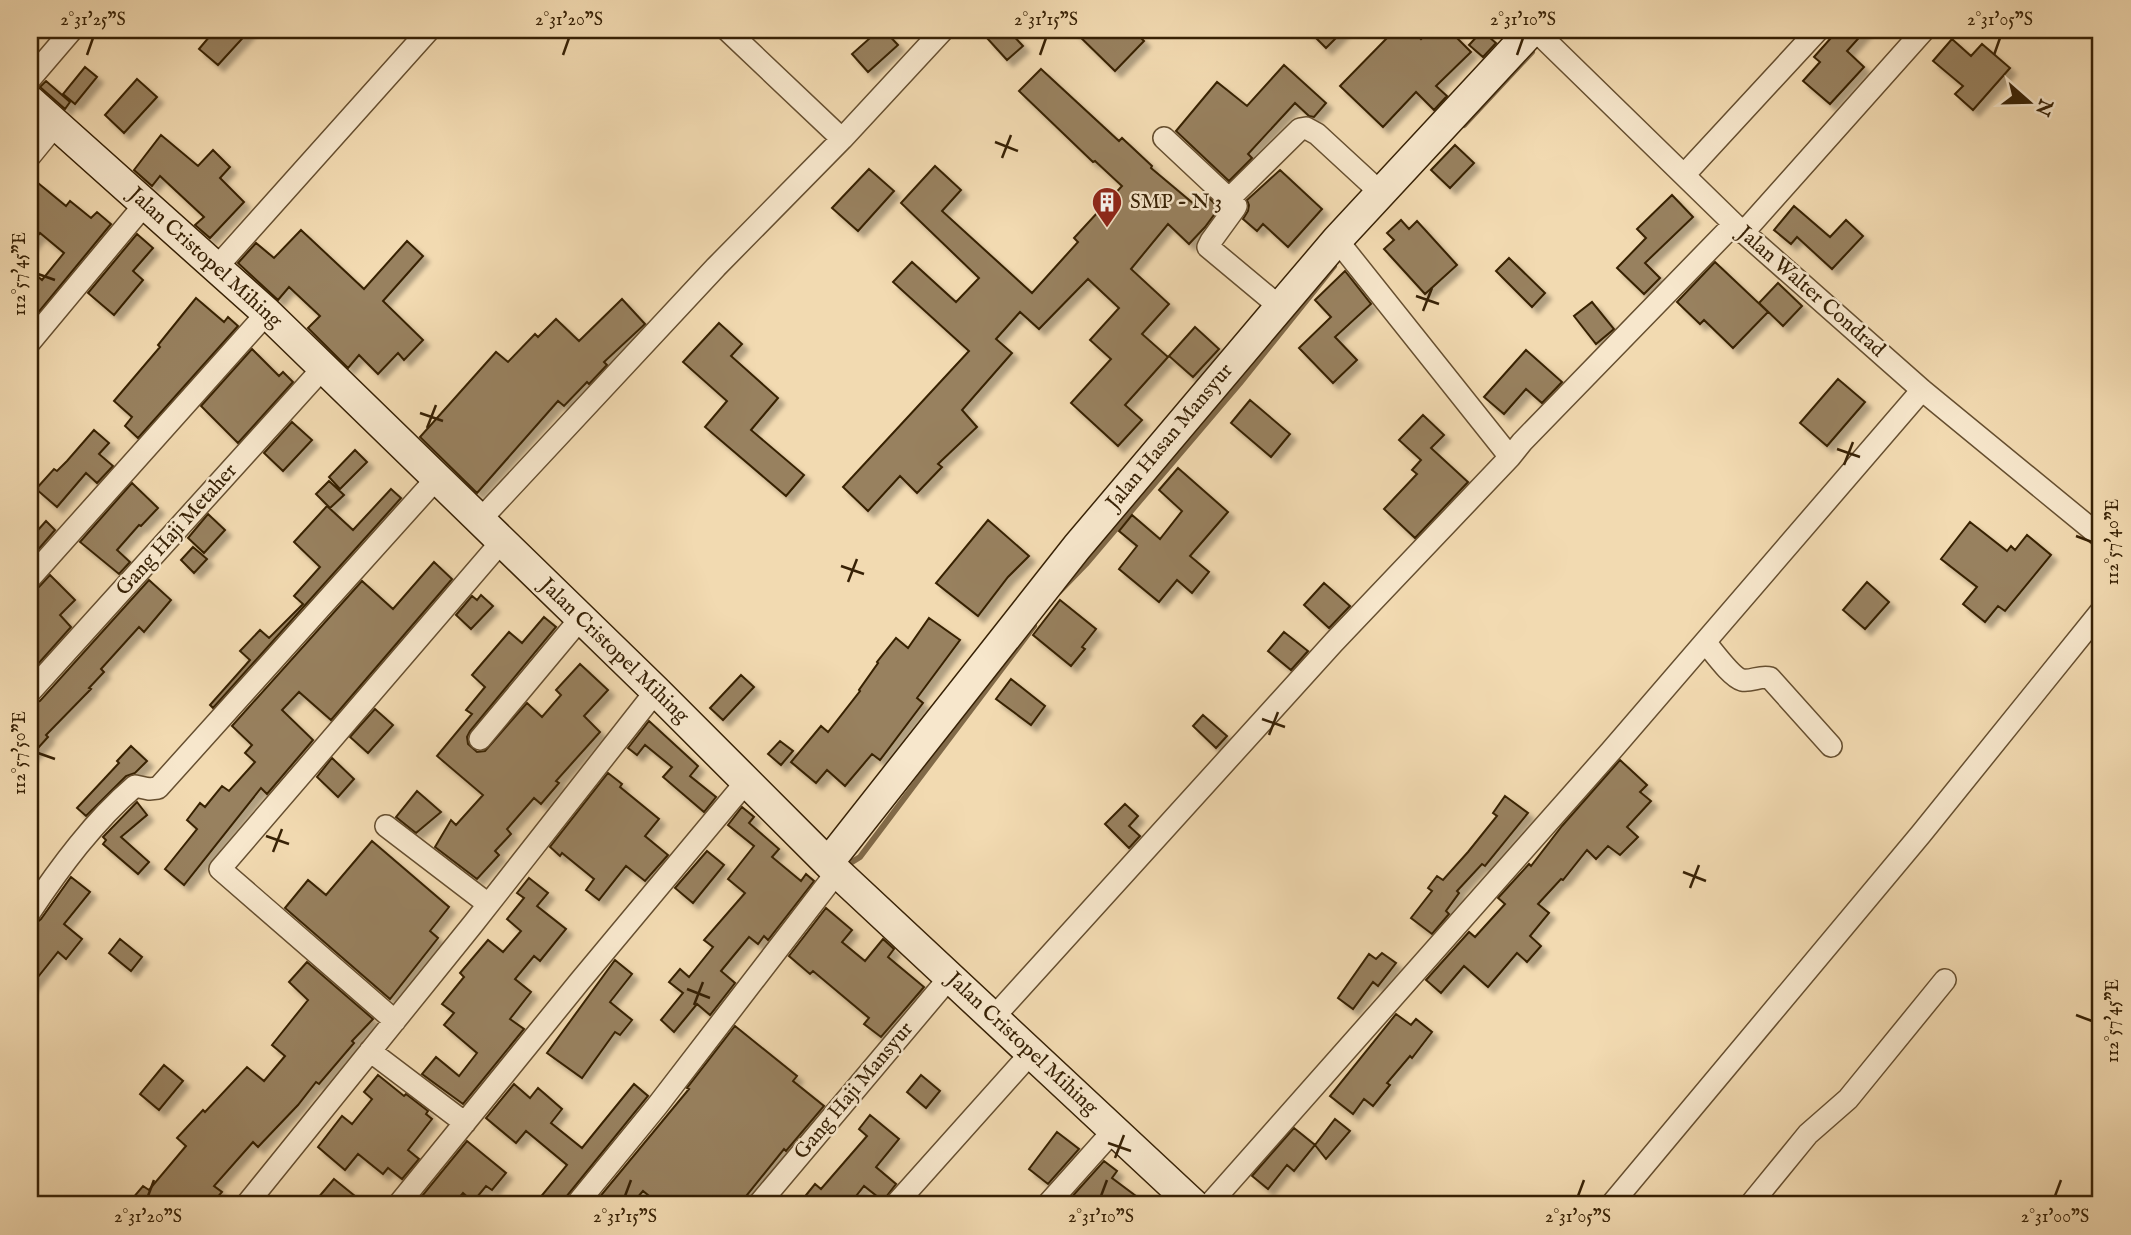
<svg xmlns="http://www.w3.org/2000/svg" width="2131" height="1235" viewBox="0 0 2131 1235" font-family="'IM FELL English',serif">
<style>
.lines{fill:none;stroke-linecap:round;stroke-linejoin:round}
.stream{stroke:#816a49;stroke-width:6}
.building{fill:#98815e;stroke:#372105;stroke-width:2;filter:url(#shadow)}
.street-casing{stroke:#664f30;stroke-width:24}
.secondary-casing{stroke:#372105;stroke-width:33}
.street{stroke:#f7e7cc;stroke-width:21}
.secondary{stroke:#f7e7cc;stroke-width:30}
.ticks{fill:none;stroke:#372105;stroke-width:2.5}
.labels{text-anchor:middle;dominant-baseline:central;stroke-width:5;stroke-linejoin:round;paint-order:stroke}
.poi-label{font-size:21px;fill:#372105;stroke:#f7e7cc;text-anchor:start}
.street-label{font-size:21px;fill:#372105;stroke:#f7e7cc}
.neatline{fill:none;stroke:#372105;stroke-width:2.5}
.ticks-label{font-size:18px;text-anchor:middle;fill:#372105}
</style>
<defs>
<filter id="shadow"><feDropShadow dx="6" dy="6" stdDeviation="2" flood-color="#0004"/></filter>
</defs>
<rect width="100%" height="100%" fill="#f2dab1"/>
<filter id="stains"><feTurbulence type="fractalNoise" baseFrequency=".00286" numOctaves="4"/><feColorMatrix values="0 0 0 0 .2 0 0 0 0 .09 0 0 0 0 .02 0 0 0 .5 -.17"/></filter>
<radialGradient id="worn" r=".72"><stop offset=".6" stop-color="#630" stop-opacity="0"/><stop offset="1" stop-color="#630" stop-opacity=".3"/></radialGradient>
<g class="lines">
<path class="stream" d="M1464,125L1532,52
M1059,592L1086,564L1240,383L1334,266
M844,867L860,857L1034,626"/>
</g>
<path class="building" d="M215,30H250L218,65L199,49Z
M879,30H884L898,45L868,72L852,54Z
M996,30H1008L1023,46L1007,60L987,38Z
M1073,30H1133L1144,41L1115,71Z
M1308,30H1344L1326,48Z
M1378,30H1412L1421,39L1430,30H1449L1471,52L1436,86L1447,96L1434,110L1416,92L1383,127L1340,86L1387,38Z
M1838,30H1866L1847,51L1864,67L1830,104L1803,81L1820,62L1814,57Z
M1482,31L1496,43L1483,57L1469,45Z
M1952,39L1971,56L1982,44L2010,68L1973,110L1955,94L1963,86L1933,61Z
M1284,65L1326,103L1314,117L1309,116L1295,103L1248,154L1252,158L1229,181L1176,131L1217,82L1247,106Z
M85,67L97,77L75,104L63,94Z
M1041,69L1119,141L1122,138L1152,166L1151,168L1194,204L1204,193L1219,208L1205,227L1189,244L1168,224L1131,269L1169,304L1142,334L1168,357L1125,405L1142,420L1118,446L1071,403L1111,359L1090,340L1119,308L1088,279L1039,329L1020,312L996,339L1012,353L962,410L977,427L938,464L942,467L917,493L900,476L868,511L843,487L969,351L893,282L912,262L956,302L979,278L901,203L935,166L961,190L942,211L1032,293L1078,242L1074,238L1122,186L1095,161L1093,162L1019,91Z
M137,79L157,97L124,133L105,115Z
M46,81L70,102L65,109L40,87Z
M161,135L198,166L213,150L230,167L220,178L244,202L210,238L195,225L204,217L160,176L152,186L134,170Z
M1455,145L1474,163L1450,188L1431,170Z
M869,169L894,191L858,231L832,208Z
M1280,170L1322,209L1288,247L1263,224L1257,231L1243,219L1248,211L1249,205L1247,200Z
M38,183L66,206L70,201L91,218L97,212L111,224L37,314L30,308V270L42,280L64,253L40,233L30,246V194Z
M1672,195L1693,217L1645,263L1660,278L1644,294L1617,268L1646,238L1637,229Z
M1794,206L1830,237L1846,220L1863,236L1832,269L1797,237L1791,244L1774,230Z
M1401,220L1409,229L1417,221L1457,265L1425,294L1384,249L1394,240L1387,233Z
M301,230L364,289L407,241L423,256L383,301L423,340L404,360L398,353L378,374L359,355L348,368L308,328L320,316L289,287L278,300L238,263L256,243L274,258Z
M137,234L153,248L133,271L143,280L114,315L88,293Z
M1509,258L1545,293L1532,307L1496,271Z
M1715,262L1768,312L1733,348L1704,320L1700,324L1677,302Z
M1345,271L1371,304L1335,337L1357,360L1333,383L1299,348L1331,317L1315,300Z
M1778,283L1802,306L1783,326L1759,303Z
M196,298L224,322L228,317L238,326L138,438L125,426L132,417L114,401L160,347L158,345Z
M622,299L645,324L604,362L607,365L589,384L587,382L564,406L558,401L477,493L420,437L496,352L508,362L535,334L538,337L556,319L579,341Z
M1592,302L1614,329L1596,344L1574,316Z
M719,323L742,344L731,356L778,398L751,430L804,475L786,496L705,427L727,401L683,362Z
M1195,327L1219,349L1193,377L1169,356Z
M252,349L279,376L283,372L293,382L238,443L201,406Z
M1526,350L1562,382L1542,403L1526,389L1504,414L1484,397Z
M1838,379L1865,402L1827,446L1800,423Z
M1250,400L1290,434L1271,457L1231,423Z
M1423,415L1444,435L1431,448L1468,482L1415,538L1384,509L1417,474L1412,470L1421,460L1399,440Z
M292,422L312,440L283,471L264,453Z
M94,430L109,443L99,454L113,466L97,483L86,473L57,507L36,489L54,469L57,471L67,461Z
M355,450L367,462L340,489L329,477Z
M1178,468L1228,512L1190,556L1209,572L1192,593L1177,580L1159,602L1119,569L1137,546L1119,531L1132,515L1160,539L1182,511L1159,490Z
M329,481L344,495L330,508L316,494Z
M132,483L158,508L141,526L139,525L117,550L130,562L119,574L80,542Z
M391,489L401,498L213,708L210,705L250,660L240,651L260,630L269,638L303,604L294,596L320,567L294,542L327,506L353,530Z
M208,514L225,530L204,553L188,538Z
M988,520L1029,556L1008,577L978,616L936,583Z
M46,521L55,530L30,559V539Z
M1970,522L2007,551L2011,546L2015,550L2027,535L2051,555L2005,611L1998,606L1985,622L1963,604L1977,587L1941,559Z
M193,547L207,559L194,573L181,560Z
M434,562L452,579L331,720L299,692L282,710L313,740L267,794L261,788L184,885L165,869L197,829L187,820L200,803L205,807L222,786L229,791L255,762L245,753L252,745L232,726L362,581L393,609Z
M50,575L75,600L60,615L71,627L30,673V591L39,587Z
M149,580L171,600L144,632L139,627L101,669L104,672L89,688L91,689L46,735L48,737L30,757V705L40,701Z
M1867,582L1889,602L1865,629L1843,610Z
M1324,583L1350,606L1329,628L1304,605Z
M481,595L493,606L471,629L456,615L472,596L477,600Z
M1060,600L1096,629L1082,647L1085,649L1071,666L1033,635Z
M544,617L556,627L470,731L467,737L468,744L477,752L485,751L527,703L542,717L561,695L556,690L580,664L608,690L584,716L600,732L556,781L559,783L541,804L534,798L507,829L511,834L495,851L499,855L477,879L435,847L451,820L456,825L483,795L437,756L472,714L466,710L485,687L472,675L509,632L522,643Z
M929,618L960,640L917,698L923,703L880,760L872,754L845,786L827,770L816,783L791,762L821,726L828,732L860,691L859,690L878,663L877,662L896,638L908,648Z
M1284,632L1308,651L1291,670L1268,651Z
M741,675L754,687L723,720L710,708Z
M1011,679L1045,706L1031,725L996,699Z
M375,709L393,725L368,753L350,737Z
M1203,715L1227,736L1216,748L1193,726Z
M649,721L698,766L690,776L716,797L704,812L663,777L672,767L645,745L637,755L628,748Z
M780,741L793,751L781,765L768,754Z
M131,746L147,761L135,773L126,776L86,816L77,808L119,763L117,761Z
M332,758L354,779L338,797L317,777Z
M1620,760L1647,785L1640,792L1651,801L1627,827L1638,837L1620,855L1608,846L1596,859L1587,850L1563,880L1561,879L1538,904L1549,913L1530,936L1541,946L1527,962L1517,953L1488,987L1464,966L1441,993L1426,980L1469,932L1475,937L1505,904L1498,898L1529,864L1531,866L1562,826Z
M608,773L622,784L620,787L659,819L645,836L668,855L645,881L626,866L599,900L586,890L594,879L562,853L560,856L550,847Z
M417,791L441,812L416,833L396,817Z
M1505,796L1528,813L1485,866L1482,864L1457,891L1459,893L1446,911L1449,914L1432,934L1411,918L1432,891L1428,888L1437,876L1443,880L1468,852L1497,816L1493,813Z
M137,802L147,815L121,837L149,862L138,874L103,844L106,840L103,837Z
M1125,804L1138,816L1129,826L1140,836L1129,848L1105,824Z
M742,807L754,817L749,823L779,849L772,857L801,881L806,874L814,881L768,940L764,936L758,944L749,937L721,971L735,983L710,1015L697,1004L674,1032L661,1020L683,993L669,982L680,969L689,977L713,947L704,940L745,893L728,879L754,846L728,825Z
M372,841L449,907L430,931L438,938L390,999L285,908L308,880L326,895Z
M707,851L724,865L693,903L675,888Z
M71,877L90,892L64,924L82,939L66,959L58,952L30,987V925L36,923L41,919Z
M529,878L548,893L537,906L566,929L540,961L534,956L515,979L531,992L510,1019L524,1029L463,1104L422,1074L436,1057L459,1076L477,1053L444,1025L454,1013L442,1004L464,977L460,973L488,940L503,952L521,931L507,919L524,898L517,893Z
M826,908L852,930L842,942L865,961L883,939L894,949L888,957L924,987L881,1037L864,1024L869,1018L813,971L810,974L789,956Z
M120,939L142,957L131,971L109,953Z
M1382,953L1396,963L1378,986L1373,982L1353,1009L1338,998L1369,954L1376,959Z
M615,960L632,974L610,1002L632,1020L620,1035L615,1032L582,1078L547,1053Z
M307,962L373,1019L352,1041L354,1043L319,1084L316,1082L298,1105L258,1147L253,1142L214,1186L222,1192L211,1205H127L143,1186L149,1190L186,1146L177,1138L203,1110L205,1112L247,1067L264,1081L285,1056L272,1045L308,1000L289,982Z
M1396,1014L1411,1025L1416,1019L1432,1032L1412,1058L1410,1056L1387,1083L1390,1085L1373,1106L1364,1099L1353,1114L1330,1096Z
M735,1026L797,1076L793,1081L824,1106L786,1151L784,1149L739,1205H660L643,1191L631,1205H593L689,1089L687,1088Z
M164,1065L183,1081L159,1110L140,1094Z
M378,1075L404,1096L406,1094L428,1111L426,1114L432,1119L408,1150L419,1159L402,1179L388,1168L383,1174L358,1154L345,1170L318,1147L342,1116L352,1124L372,1099L364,1092Z
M921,1075L940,1091L926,1108L907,1092Z
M514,1084L530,1098L538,1088L562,1109L551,1123L582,1148L634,1084L648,1096L566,1197L563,1205H534L567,1165L526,1131L516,1143L486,1118Z
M870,1115L899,1139L876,1167L896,1184L883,1201L864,1186L849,1205H798L815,1184L821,1189L867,1136L859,1129Z
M1335,1119L1350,1131L1326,1159L1315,1145Z
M1294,1128L1315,1145L1294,1171L1287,1165L1268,1189L1252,1176Z
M1057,1132L1079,1149L1048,1184L1029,1169Z
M467,1141L506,1173L492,1190L486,1186L473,1202L463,1193L453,1205H433L422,1196Z
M1104,1161L1117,1171L1112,1178L1148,1205H1075L1069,1200Z
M334,1179L366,1205H312Z"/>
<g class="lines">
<g class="street-casing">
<path id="street" d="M727,30L842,139
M1535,30L1734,224L1922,390L2101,537
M30,79L72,30
M1164,138L1229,199L1300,129L1306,128L1317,134L1381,193
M30,156L57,123
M1684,175L1818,30
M1229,199L1236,206L1235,208L1211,241L1208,247L1280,307
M1743,233L1924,30
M1337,240L1510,457
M216,268L429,30
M30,342L145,204
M480,520L716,267L842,139L943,30
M30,578L267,313
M1705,642C1713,651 1731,677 1742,680C1751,682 1761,675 1770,678L1831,746
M30,692L323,368
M480,739L581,618
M386,826L488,904
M30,912C60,867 94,821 135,786L149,789L158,788L437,478
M993,1018L1334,642L1510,457L1522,442L1734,224
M395,1021L220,869L502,541
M370,1051L465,1123
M246,1205L473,924L656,691
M398,1205L580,981L746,782
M576,1205L657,1106L837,872
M758,1205L950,977
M895,1205L1031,1053
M1047,1205L1114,1130
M1209,1205L1611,751L1922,390
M1611,1205L1921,834L2101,611
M1750,1205L1808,1134L1848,1099L1945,980"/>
</g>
<g class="secondary-casing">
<path id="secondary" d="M30,101L267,313L656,691L837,872L1194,1205
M828,863L1077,547L1280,307L1337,240L1532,30"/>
</g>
<use href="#street" class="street"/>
<use href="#secondary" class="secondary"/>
</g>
<path class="ticks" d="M87,55L93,38M563,55L569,38M1040,55L1046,38M1517,55L1523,38M1994,55L2000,38M995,142L1018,151M1002,158L1011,135M38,274L55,280M1416,296L1439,304M1423,311L1432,288M420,413L443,421M427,428L436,405M1837,449L1860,457M1844,465L1853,442M2076,536L2092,542M841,566L864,574M848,582L857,559M1262,719L1285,727M1269,735L1278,712M38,753L55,759M266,836L289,844M273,852L282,829M1683,872L1706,881M1690,888L1699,865M687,989L710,998M694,1005L703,982M2076,1015L2092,1021M1108,1143L1131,1151M1115,1158L1124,1135M148,1196L154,1180M625,1196L631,1180M1101,1196L1107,1180M1578,1196L1584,1180M2055,1196L2061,1180"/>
<defs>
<g id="building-pin" transform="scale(1.575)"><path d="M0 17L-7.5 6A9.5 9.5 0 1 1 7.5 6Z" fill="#8f2418" stroke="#f7e7cc"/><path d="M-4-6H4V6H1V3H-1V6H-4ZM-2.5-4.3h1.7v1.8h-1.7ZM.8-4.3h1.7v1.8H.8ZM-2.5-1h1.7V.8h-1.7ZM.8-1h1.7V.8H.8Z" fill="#fff"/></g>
</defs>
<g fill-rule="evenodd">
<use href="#building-pin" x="1107" y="202"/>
</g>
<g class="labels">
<g class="poi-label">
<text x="1130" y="202">SMP - N 3</text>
</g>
<g class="street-label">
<text transform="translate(205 258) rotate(42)">Jalan Cristopel Mihing</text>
<text transform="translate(1811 292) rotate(41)">Jalan Walter Condrad</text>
<text transform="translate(1170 437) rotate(-50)">Jalan Hasan Mansyur</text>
<text transform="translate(177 530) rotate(-48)">Gang Haji Metaher</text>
<text transform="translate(614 651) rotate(44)">Jalan Cristopel Mihing</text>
<text transform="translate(1022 1044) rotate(43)">Jalan Cristopel Mihing</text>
<text transform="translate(854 1091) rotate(-50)">Gang Haji Mansyur</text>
</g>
</g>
<rect width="2131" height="1235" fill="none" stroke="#f2dab1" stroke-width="77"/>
<g transform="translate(2029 102) rotate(110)" stroke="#f7e7cc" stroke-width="5" paint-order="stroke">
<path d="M0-5L12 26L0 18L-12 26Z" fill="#372105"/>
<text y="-10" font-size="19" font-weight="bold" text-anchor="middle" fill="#372105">N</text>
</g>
<rect x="38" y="38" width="2054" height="1158" class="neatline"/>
<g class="ticks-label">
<text x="93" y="25">2°31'25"S</text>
<text x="569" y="25">2°31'20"S</text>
<text x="1046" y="25">2°31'15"S</text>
<text x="1523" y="25">2°31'10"S</text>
<text x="2000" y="25">2°31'05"S</text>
<text transform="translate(19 274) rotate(-90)" y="6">112°57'45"E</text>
<text transform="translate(2112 542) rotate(-90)" y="6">112°57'40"E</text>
<text transform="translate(19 753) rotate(-90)" y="6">112°57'50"E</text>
<text transform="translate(2112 1021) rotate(-90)" y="6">112°57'45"E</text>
<text x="148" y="1222">2°31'20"S</text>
<text x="625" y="1222">2°31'15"S</text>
<text x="1101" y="1222">2°31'10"S</text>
<text x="1578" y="1222">2°31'05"S</text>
<text x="2055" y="1222">2°31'00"S</text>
</g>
<rect width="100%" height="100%" filter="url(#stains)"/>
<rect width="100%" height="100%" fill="url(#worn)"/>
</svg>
